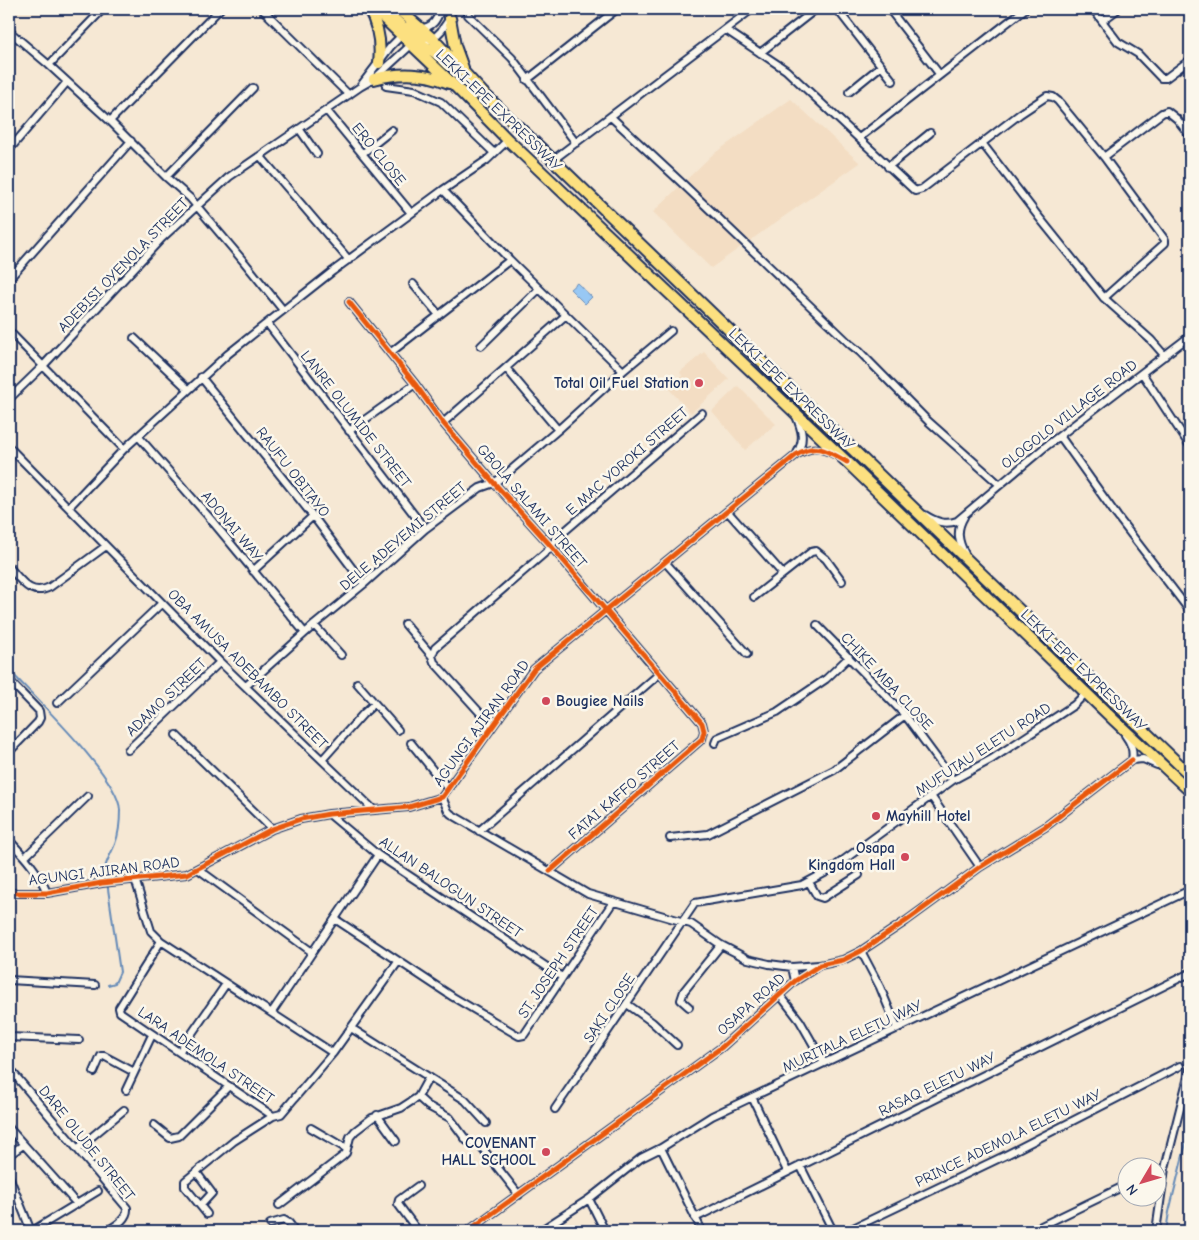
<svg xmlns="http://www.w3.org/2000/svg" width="1199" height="1240" viewBox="0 0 1199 1240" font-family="'Comic Neue',sans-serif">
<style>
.built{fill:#f3ddc3}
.water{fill:#98c8f4;stroke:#668bb8}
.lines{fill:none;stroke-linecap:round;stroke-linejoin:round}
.stream{stroke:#668bb8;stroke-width:2}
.minor-casing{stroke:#1b2f5e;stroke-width:10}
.highway-casing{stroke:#1b2f5e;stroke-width:14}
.minor{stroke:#fbf7ec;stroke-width:6}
.highway{stroke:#fce080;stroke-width:10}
.cycleway-casing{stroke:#fbf7ec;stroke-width:8}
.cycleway{stroke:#e8590c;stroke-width:5}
.poi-dot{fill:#d1495b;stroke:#fbf7ec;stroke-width:2}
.labels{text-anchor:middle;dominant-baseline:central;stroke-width:5;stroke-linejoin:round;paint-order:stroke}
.street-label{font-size:15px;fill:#1b2f5e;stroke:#fbf7ec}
.poi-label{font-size:15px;font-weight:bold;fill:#1b2f5e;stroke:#fbf7ec;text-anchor:end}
</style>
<rect width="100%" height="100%" fill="#f6e8d4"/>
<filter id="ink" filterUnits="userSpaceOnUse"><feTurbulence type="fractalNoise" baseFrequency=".02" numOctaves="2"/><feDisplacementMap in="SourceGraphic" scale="10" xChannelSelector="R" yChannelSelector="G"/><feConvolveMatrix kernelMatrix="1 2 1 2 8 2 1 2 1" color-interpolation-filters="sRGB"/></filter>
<g filter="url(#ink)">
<path class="built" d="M791,99L860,163L711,268L653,212L712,155Z
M704,352L729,379L691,413L668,388L682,376L680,372Z
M738,386L776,424L745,450L712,411Z"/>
<path class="water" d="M577,283L592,297L585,304L570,289Z"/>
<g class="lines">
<path class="stream" d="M9,670C33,696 119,777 120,810C120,820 119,834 115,844C112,852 107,859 105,868L120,972L115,983L108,985
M1166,1231L1169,1212L1190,1127"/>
<g class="minor-casing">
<path id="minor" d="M262,9L349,95
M837,9L893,81
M889,9L940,75
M1093,9L1118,42L1138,54L1161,78H1166L1190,60
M468,15L512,58L576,143
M1102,21L1118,9
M420,29C434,26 436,21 441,9
M726,30L786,70L915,191L922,189L1020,114L1047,96L1053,97L1058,101L1104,157L1165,240V243L1104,298
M9,31L49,65L110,121L166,177L190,198L245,263L283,310
M760,53L816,9
M49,65L103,9
M527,80L617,9
M362,84L391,46L403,34
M386,86L414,90L441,102L494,153
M849,92L881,66
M327,111L411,213
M611,117L684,185L851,345L860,352L928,421L1000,485
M110,121L220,9
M300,130L317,154
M859,138L1025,9
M982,143L1038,216L1104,298L1151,340L1165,356
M9,150L67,82
M363,153L392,130
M261,157L349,260
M1104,157L1162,113L1167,111L1177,119L1190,136
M553,160L752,9
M888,167L930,133
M166,177L253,88
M443,190L510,260L623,371
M9,279L131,141
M413,284L439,315
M349,302L415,384L443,423L494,483L551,546L702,723L704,731L702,739L550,871
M267,323L425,529
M9,331L124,449
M134,338L188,389
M481,346L539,289
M390,353L510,260
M506,368L558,430
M1142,373L1190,446
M201,377L313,516L364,584
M9,399L43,366L162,238L229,177L360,87L374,79L411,45L421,44L433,39L441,31L450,18L451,9
M796,416C802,430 805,440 797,453
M443,423L566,315
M349,431L415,384
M138,436L208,516L305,633
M1060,436L1117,516L1189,610
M9,447L220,662L373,809
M69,507L124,449L228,354L333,271L443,190L487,160L508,140
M728,512L782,573
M925,515C936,522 945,525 957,521L1045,447L1190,336
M964,517C956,530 958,541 965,554
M665,562L747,654
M9,567C22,581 30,597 50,587L106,546
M253,571L313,516
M754,597L811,552L816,551L826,559L842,581
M405,624L432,656
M314,625L341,655
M817,625L905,715L953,780
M9,680L39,711L40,718L38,722L9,752
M357,683L398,730
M246,686L314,625L364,584L425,529L480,488L494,483L505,475L558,430L623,371L671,331
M57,703L162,603
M492,726L434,662L432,656L435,648L547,551L558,537L702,413
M176,735L272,829
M1125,735C1131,743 1134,750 1132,760
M411,743L448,789
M715,743L717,738L777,712L826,679L849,657
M128,750L220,662
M322,760L363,714L374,704
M1132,760L1143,759L1157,765
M931,796L980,867
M442,797L448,811L451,814L588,894L691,924L721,945L748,959L769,964L792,967L819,965
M329,814L378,855L562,977
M479,831L659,674
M670,838L708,834L834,770L905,715
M9,840C24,856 39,872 47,893
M25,857L88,796
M198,869L312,952
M135,879L151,931L161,941L333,1053
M809,882L817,896L823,898L859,875
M9,893H47L102,883L187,874L272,829L301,819L329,814L409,807L442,797L534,669L796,455C811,446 820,447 836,455
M335,919L453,997L519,1036L524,1035L613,902
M161,941L119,1008L120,1012L273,1116L281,1114L333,1053L398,962
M861,951L880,987L897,1028
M792,967L795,981
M9,980L95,985
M780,995L800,1021L824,1063
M627,1004L652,1022L677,1045
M689,1007L681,1000L684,991L721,945
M272,1012L378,855
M351,1028L465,1100L486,1123
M9,1037L79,1040
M179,1052L226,984
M9,1068L127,1208C128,1219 115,1226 107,1231
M94,1072L101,1056H104L134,1072
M126,1090L152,1035
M418,1097L428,1106L450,1118L467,1141L480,1145L519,1195
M752,1097L787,1171
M555,1109L695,903L802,885L830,870L953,780L992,759L1074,705L1086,693
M377,1115L396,1141
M154,1125L170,1138L179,1136L229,1086
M9,1128L77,1204
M311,1128L347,1149
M661,1148L702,1231
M77,1149L124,1110
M9,1155L23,1145
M800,1165L833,1231
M197,1173L212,1193L201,1205
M9,1176L31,1231
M589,1199L605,1231
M279,1205L343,1156L346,1153L350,1137L355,1131L372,1118L401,1108L418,1097L429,1077
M207,1214L185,1187V1181L234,1141L273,1116
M695,1218L1190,973
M270,1224L284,1220L289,1223L295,1231
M32,1231L98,1191
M406,1231L414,1226
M418,1231L398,1204L399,1200L418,1186
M468,1231L722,1047L795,981L820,965L843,960L861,951L906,921L980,867L1045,827L1132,760
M540,1231L589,1199L641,1158L661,1148L712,1116L1190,890
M847,1231L1004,1156L1180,1066
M1031,1231L1126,1185
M1156,1231L1165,1168L1190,1069"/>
</g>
<g class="highway-casing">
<path id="highway" d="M369,9C378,25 381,45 379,63
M374,9L455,86L508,140L847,462L1115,721L1190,791
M398,9L433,39L482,92L553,160L1190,775
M385,11L403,27L426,36
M450,18L455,46L463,68
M407,37C423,44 438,53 449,65
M374,79C399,72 426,73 449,83"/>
</g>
<use href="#minor" class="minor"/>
<use href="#highway" class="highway"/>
<g class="cycleway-casing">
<path id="cycleway" d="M349,302L415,384L443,423L494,483L551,546L702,723L704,731L702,739L550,871
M9,893H47L102,883L187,874L272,829L301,819L329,814L409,807L442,797L534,669L796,455C818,442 827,451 847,462
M468,1231L722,1047L795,981L820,965L843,960L861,951L906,921L980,867L1045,827L1132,760"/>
</g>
<use href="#cycleway" class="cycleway"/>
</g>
</g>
<g class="poi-dot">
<circle cx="699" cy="383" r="5"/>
<circle cx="546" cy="701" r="5"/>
<circle cx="876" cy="816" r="5"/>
<circle cx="905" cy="857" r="5"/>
<circle cx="546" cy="1152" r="5"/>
</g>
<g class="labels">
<g class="street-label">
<text transform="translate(499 110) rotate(44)">LEKKI-EPE EXPRESSWAY</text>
<text transform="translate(379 154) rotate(51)">ERO CLOSE</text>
<text transform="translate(123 265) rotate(-46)">ADEBISI OYENOLA STREET</text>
<text transform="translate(792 389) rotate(44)">LEKKI-EPE EXPRESSWAY</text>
<text transform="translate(1069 414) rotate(-38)">OLOGOLO VILLAGE ROAD</text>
<text transform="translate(356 419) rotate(52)">LANRE OLUMIDE STREET</text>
<text transform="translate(627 461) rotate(-41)">E MAC YOROKI STREET</text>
<text transform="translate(293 472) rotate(52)">RAUFU OBITAYO</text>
<text transform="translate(532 506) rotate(49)">GBOLA SALAMI STREET</text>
<text transform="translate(232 526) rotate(50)">ADONAI WAY</text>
<text transform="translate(403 536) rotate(-40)">DELE ADEYEMI STREET</text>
<text transform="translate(248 669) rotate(45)">OBA AMUSA ADEBAMBO STREET</text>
<text transform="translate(1084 670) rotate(44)">LEKKI-EPE EXPRESSWAY</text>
<text transform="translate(887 681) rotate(47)">CHIKE MBA CLOSE</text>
<text transform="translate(166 697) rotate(-44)">ADAMO STREET</text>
<text transform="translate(481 723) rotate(-54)">AGUNGI AJIRAN ROAD</text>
<text transform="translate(983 749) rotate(-33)">MUFUTAU ELETU ROAD</text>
<text transform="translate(624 790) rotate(-41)">FATAI KAFFO STREET</text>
<text transform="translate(104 871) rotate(-7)">AGUNGI AJIRAN ROAD</text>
<text transform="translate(451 887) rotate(34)">ALLAN BALOGUN STREET</text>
<text transform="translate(558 962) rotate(-56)">ST. JOSEPH STREET</text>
<text transform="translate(751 1004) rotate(-42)">OSAPA ROAD</text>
<text transform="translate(609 1008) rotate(-56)">SAKI CLOSE</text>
<text transform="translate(852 1036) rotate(-25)">MURITALA ELETU WAY</text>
<text transform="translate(206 1055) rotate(34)">LARA ADEMOLA STREET</text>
<text transform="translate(937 1084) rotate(-26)">RASAQ ELETU WAY</text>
<text transform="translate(1008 1138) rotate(-26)">PRINCE ADEMOLA ELETU WAY</text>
<text transform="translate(87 1143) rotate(51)">DARE OLUDE STREET</text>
</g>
<g class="poi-label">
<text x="689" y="383">Total Oil Fuel Station</text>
<text x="556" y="701" text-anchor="start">Bougiee Nails</text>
<text x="886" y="816" text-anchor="start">Mayhill Hotel</text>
<text x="895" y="848">Osapa<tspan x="895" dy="17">Kingdom Hall</tspan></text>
<text x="536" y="1143">COVENANT<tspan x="536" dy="17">HALL SCHOOL</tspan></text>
</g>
</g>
<rect width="1199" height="1240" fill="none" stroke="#fbf7ec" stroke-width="30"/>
<rect x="15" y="15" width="1169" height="1210" fill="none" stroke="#1b2f5e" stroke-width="2" filter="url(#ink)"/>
<g transform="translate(1142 1182) rotate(232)"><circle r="24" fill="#fbf7ec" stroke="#a1a7b3"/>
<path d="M0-4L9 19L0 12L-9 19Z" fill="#d1495b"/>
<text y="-8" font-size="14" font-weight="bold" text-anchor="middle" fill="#1b2f5e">N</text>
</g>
</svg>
